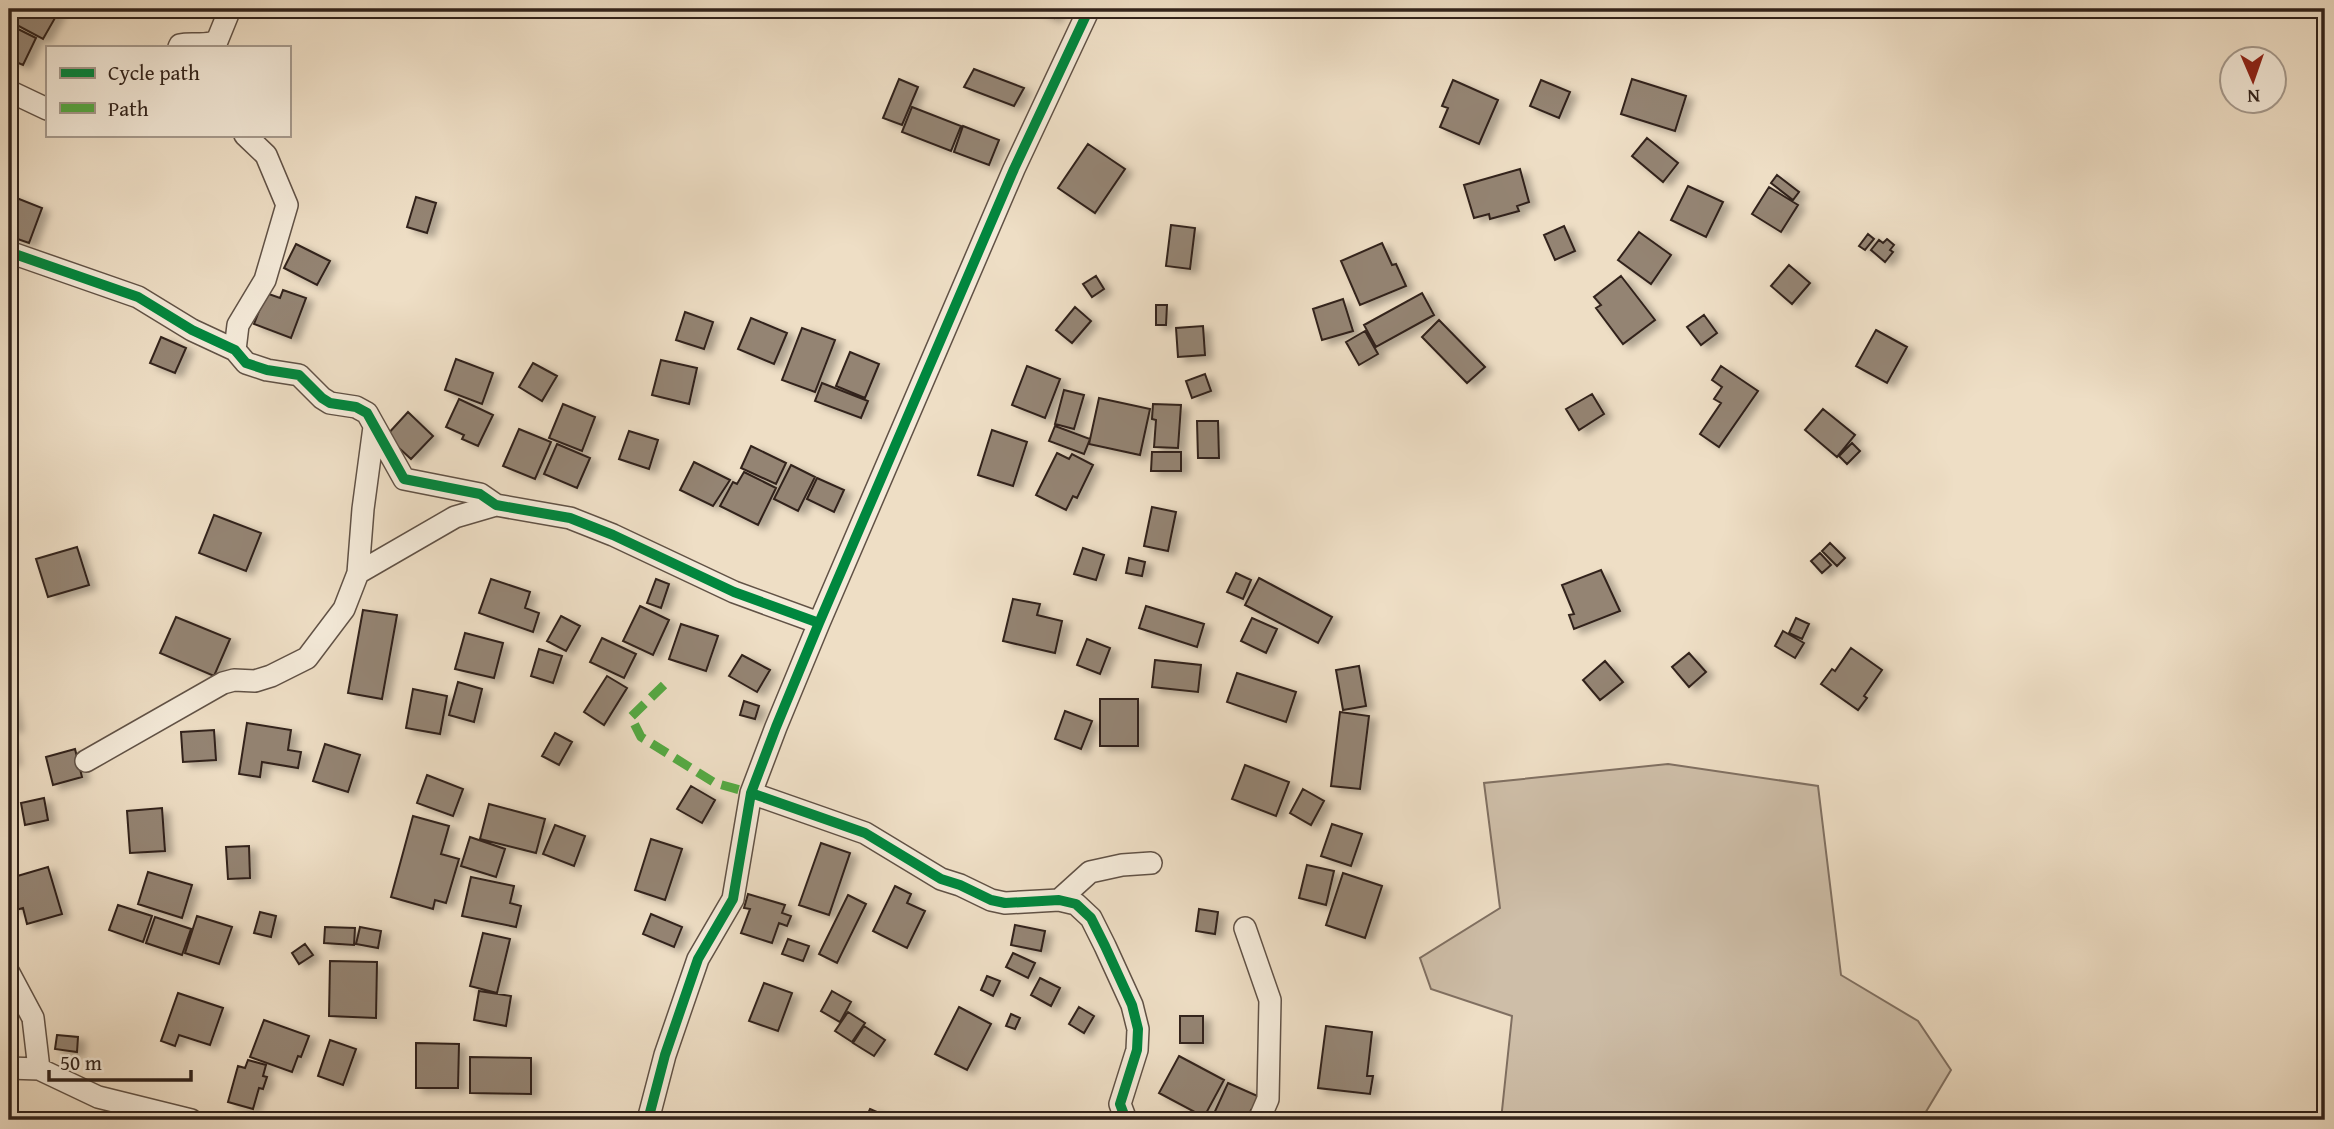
<svg xmlns="http://www.w3.org/2000/svg" width="2334" height="1129" viewBox="0 0 2334 1129" font-family="'Gentium Book Plus',serif">
<style>
.green{fill:#cebea8;stroke:#807062;stroke-width:2}
.building{fill:#948473;stroke:#32231b;stroke-width:2;filter:url(#shadow)}
.lines{fill:none;stroke-linecap:round;stroke-linejoin:round}
.minor-casing{stroke:#615246;stroke-width:24}
.minor{stroke:#f4ead9;stroke-width:21}
.quiet{stroke:#54aa43;stroke-width:9;stroke-dasharray:18 9;stroke-linecap:butt}
.cycleway-casing{stroke:#f4ead9;stroke-width:15}
.cycleway{stroke:#00873e;stroke-width:10}
</style>
<defs>
<filter id="shadow"><feDropShadow dx="7" dy="4" stdDeviation="3.5" flood-color="#0004"/></filter>
</defs>
<rect width="100%" height="100%" fill="#eedec5"/>
<filter id="stains"><feTurbulence type="fractalNoise" baseFrequency=".00286" numOctaves="4"/><feColorMatrix values="0 0 0 0 .2 0 0 0 0 .09 0 0 0 0 .02 0 0 0 .5 -.17"/></filter>
<radialGradient id="worn" r=".72"><stop offset=".6" stop-color="#630" stop-opacity="0"/><stop offset="1" stop-color="#630" stop-opacity=".3"/></radialGradient>
<path class="green" d="M1668,764L1818,786L1841,975L1918,1021L1951,1070L1921,1120H1501L1512,1016L1431,989L1420,958L1500,908L1484,783Z"/>
<path class="building" d="M21,9H55L59,11L43,39L13,23Z
M1035,9H1059L1054,18Z
M12,26L36,38L23,65L9,59V32Z
M974,69L1024,88L1014,106L964,87Z
M899,79L918,87L902,125L883,118Z
M1632,79L1686,96L1675,131L1621,114Z
M1453,80L1498,100L1479,144L1440,127L1448,108L1442,106Z
M1541,80L1570,92L1559,118L1530,106Z
M912,107L961,126L951,151L902,132Z
M963,126L999,140L989,165L954,152Z
M1647,138L1678,163L1663,182L1632,156Z
M1088,144L1125,169L1095,213L1058,188Z
M1520,169L1529,202L1517,206L1519,211L1490,219L1489,214L1474,218L1464,185Z
M1777,175L1799,192L1793,200L1771,183Z
M1688,186L1723,202L1706,237L1671,220Z
M1769,187L1798,205L1781,232L1752,214Z
M9,195L42,208L29,243L9,236Z
M416,197L436,203L427,233L407,227Z
M1171,225L1195,228L1190,269L1166,266Z
M1564,226L1575,251L1555,260L1544,235Z
M1639,232L1671,255L1651,284L1618,260Z
M1868,234L1874,239L1865,250L1859,246Z
M1887,239L1894,245L1890,250L1893,252L1885,262L1871,250L1879,240L1883,243Z
M1382,243L1392,265L1396,264L1406,286L1360,305L1341,261Z
M296,244L330,261L317,285L284,268Z
M1789,265L1810,283L1792,304L1771,286Z
M1096,276L1104,289L1092,297L1083,284Z
M1621,276L1655,320L1623,344L1596,308L1601,305L1594,297Z
M283,290L306,298L291,338L254,324L266,293L280,298Z
M1422,293L1434,315L1376,347L1364,325Z
M1343,299L1353,331L1322,340L1313,309Z
M1156,305H1167L1166,325H1156Z
M1075,307L1091,321L1072,343L1056,330Z
M685,312L713,322L704,349L676,340Z
M1704,315L1717,333L1701,345L1687,327Z
M751,318L787,333L774,364L738,349Z
M1439,320L1485,367L1467,383L1422,337Z
M1203,326L1205,355L1178,357L1176,328Z
M802,328L835,340L815,392L782,380Z
M1876,330L1907,347L1887,383L1856,366Z
M1365,331L1378,354L1359,365L1346,342Z
M161,337L186,348L175,373L150,363Z
M850,352L879,364L865,398L836,386Z
M456,359L493,373L482,404L445,390Z
M661,360L697,368L689,404L652,395Z
M533,363L557,376L542,401L519,387Z
M1027,366L1060,379L1045,418L1012,405Z
M1721,366L1758,391L1719,447L1700,434L1721,403L1714,399L1722,387L1712,380Z
M1205,374L1211,391L1192,398L1186,381Z
M822,383L868,401L861,418L815,401Z
M1064,390L1084,395L1074,429L1055,424Z
M1592,394L1604,414L1579,430L1566,409Z
M1099,398L1150,409L1140,455L1089,444Z
M459,399L493,415L478,446L462,439L464,435L446,427Z
M563,404L595,417L582,451L549,438Z
M1153,404L1181,405L1178,448L1154,447L1156,420L1152,419Z
M1823,409L1855,435L1837,457L1805,430Z
M408,412L433,436L411,459L386,436Z
M1197,421H1218L1219,458H1198Z
M1055,426L1090,439L1084,454L1049,441Z
M519,429L551,442L535,479L503,466Z
M992,430L1027,442L1013,486L978,475Z
M629,431L658,440L649,469L619,459Z
M1852,443L1860,451L1847,464L1839,456Z
M557,444L590,458L577,488L544,474Z
M751,446L786,463L776,484L741,468Z
M1152,452H1181V471H1151Z
M1057,453L1069,459L1072,454L1093,465L1077,498L1073,496L1066,510L1036,495Z
M694,462L730,480L713,506L680,490Z
M791,465L815,477L798,511L774,499Z
M744,472L776,488L758,525L720,506L733,482L737,484Z
M817,478L844,490L834,512L807,499Z
M1152,507L1176,512L1168,551L1144,546Z
M214,515L261,533L246,571L199,553Z
M1830,543L1845,558L1837,566L1822,551Z
M77,547L89,585L48,597L36,559Z
M1083,548L1104,555L1096,580L1074,574Z
M1820,553L1831,565L1822,573L1811,561Z
M1129,558L1145,562L1142,576L1126,573Z
M1601,570L1620,611L1574,629L1569,615L1574,614L1562,585Z
M1236,573L1251,580L1243,599L1227,592Z
M1259,578L1332,617L1318,643L1245,605Z
M491,579L530,592L525,608L539,613L533,632L479,613Z
M656,579L669,584L661,608L647,603Z
M1013,599L1040,604L1037,615L1062,621L1055,653L1003,641Z
M640,606L669,620L653,655L623,641Z
M1146,606L1204,624L1197,647L1139,628Z
M363,610L397,615L382,699L348,693Z
M561,616L580,626L566,651L547,641Z
M176,617L230,639L214,676L160,653Z
M1252,618L1277,629L1266,653L1241,641Z
M1796,618L1809,624L1802,639L1789,633Z
M681,624L718,636L706,671L669,659Z
M1783,631L1804,643L1795,658L1775,646Z
M465,633L503,643L494,678L455,669Z
M602,638L636,654L624,678L590,662Z
M1087,639L1110,648L1100,674L1077,665Z
M1851,648L1882,670L1864,696L1867,698L1858,710L1821,684L1832,669L1835,671Z
M539,649L562,656L553,683L531,676Z
M1689,653L1706,672L1689,687L1672,667Z
M742,655L770,670L757,692L729,676Z
M1155,660L1201,665L1198,692L1152,687Z
M1605,661L1623,682L1600,700L1583,680Z
M1359,666L1366,706L1343,710L1336,670Z
M1237,673L1296,692L1286,722L1227,702Z
M607,676L627,688L604,725L584,712Z
M458,682L482,689L474,722L449,715Z
M413,689L447,696L440,734L406,728Z
M10,695L16,727L9,729V696Z
M1100,699H1138V746H1100Z
M744,701L759,706L755,719L740,715Z
M1065,711L1092,721L1081,749L1055,739Z
M1340,712L1369,716L1360,789L1331,786Z
M247,723L291,730L288,750L301,752L298,768L262,762L260,777L239,774Z
M214,730L216,760L183,762L181,732Z
M555,733L572,742L559,765L542,756Z
M9,734L14,761L9,762Z
M325,744L360,755L348,792L313,781Z
M75,749L82,777L53,785L46,757Z
M1245,765L1289,782L1276,816L1232,799Z
M427,775L463,789L453,816L417,803Z
M691,786L715,800L702,823L677,809Z
M1303,789L1324,801L1311,825L1290,813Z
M44,798L48,820L25,825L21,803Z
M489,804L545,819L536,853L480,839Z
M162,808L165,851L130,853L127,811Z
M413,816L449,826L441,854L459,859L446,903L435,900L433,909L391,897Z
M1332,824L1362,834L1351,866L1321,856Z
M555,825L585,836L574,866L543,854Z
M470,837L505,849L496,877L461,866Z
M651,839L682,849L665,900L635,890Z
M821,843L850,853L829,915L799,905Z
M249,846L250,878L228,879L226,847Z
M1307,865L1334,871L1326,905L1299,898Z
M48,867L62,914L27,924L23,908L16,910L10,887L16,885L14,877Z
M148,872L192,885L182,918L138,904Z
M1343,873L1382,886L1365,938L1326,925Z
M471,877L514,886L510,903L521,906L516,927L462,916Z
M895,886L911,894L907,903L925,911L907,948L873,931Z
M748,894L785,905L782,913L791,916L787,926L779,923L772,943L741,933L750,909L744,908Z
M848,895L866,904L837,963L819,954Z
M118,905L152,916L143,942L109,930Z
M1199,909L1218,912L1215,934L1196,931Z
M260,912L276,916L271,937L254,933Z
M651,914L682,927L674,947L643,934Z
M197,916L232,927L219,964L185,953Z
M155,917L191,929L182,955L146,943Z
M1015,925L1045,931L1041,951L1011,945Z
M325,927L355,928L354,945L324,943Z
M360,927L381,931L378,948L356,944Z
M483,933L510,939L497,993L470,986Z
M788,939L809,946L803,961L782,954Z
M305,944L313,955L299,964L292,953Z
M1013,953L1035,963L1028,978L1006,967Z
M330,961L377,962L376,1018L329,1016Z
M987,976L1000,981L993,996L981,990Z
M1040,978L1060,988L1051,1006L1031,995Z
M764,983L792,993L778,1031L749,1021Z
M479,991L511,996L506,1026L474,1020Z
M832,991L851,1002L840,1022L821,1011Z
M178,993L223,1008L210,1045L179,1035L175,1046L161,1041Z
M959,1007L991,1024L967,1070L935,1054Z
M1079,1007L1094,1016L1084,1033L1069,1024Z
M848,1012L865,1023L852,1042L835,1031Z
M1011,1014L1020,1018L1015,1029L1006,1026Z
M1180,1016H1203V1043H1180Z
M264,1020L309,1036L301,1057L298,1056L292,1072L250,1057Z
M864,1026L885,1040L874,1056L853,1043Z
M1326,1026L1372,1032L1367,1076H1373L1370,1094L1318,1088Z
M57,1035L78,1037L77,1052L55,1049Z
M330,1040L356,1049L343,1085L318,1076Z
M416,1043L459,1044L458,1088H416Z
M1179,1056L1224,1080L1204,1117L1159,1093Z
M470,1057L531,1058V1094L470,1093Z
M248,1060L266,1065L263,1076L267,1077L263,1089L259,1088L253,1109L228,1102L238,1066L245,1068Z
M1228,1083L1262,1098L1256,1112L1251,1110L1247,1120H1211Z
M870,1109L895,1120H865Z
M1316,1114L1351,1117V1120H1315Z"/>
<g class="lines">
<g class="minor-casing">
<path id="minor" d="M179,47L180,45C193,42 205,47 217,41L230,9
M9,91L47,109
M9,252L138,297L192,330L235,350L246,363L267,370L299,375L322,398L330,403L356,407L367,413L404,479L480,494L496,505L570,518L613,535L734,592L819,623
M235,350L238,325L265,280L287,205L266,155L245,135
M358,573L455,517L496,505
M86,761L223,683L234,680L255,681L271,676L307,658L344,609L358,573L363,509L374,427
M751,793L865,833L941,879L960,885L991,900L1005,903L1059,900L1076,904L1091,918L1105,946L1132,1005L1138,1029L1137,1050L1120,1104L1126,1120
M1059,900L1090,872L1122,865L1151,863
M1245,928L1270,1000L1268,1099L1259,1120
M9,973L33,1018L39,1069
M9,1068L39,1069L98,1097L191,1120
M648,1120L665,1055L698,959L733,899L751,793L776,727L819,623L1014,169L1089,9"/>
</g>
<use href="#minor" class="minor"/>
<path class="quiet" d="M664,685L631,717L641,737L715,783L751,793"/>
<g class="cycleway-casing">
<path id="cycleway" d="M9,252L138,297L192,330L235,350L246,363L267,370L299,375L322,398L330,403L356,407L367,413L404,479L480,494L496,505L570,518L613,535L734,592L819,623
M751,793L865,833L941,879L960,885L991,900L1005,903L1059,900L1076,904L1091,918L1105,946L1132,1005L1138,1029L1137,1050L1120,1104L1126,1120
M648,1120L665,1055L698,959L733,899L751,793L776,727L819,623L1014,169L1089,9"/>
</g>
<use href="#cycleway" class="cycleway"/>
</g>
<rect width="2334" height="1129" fill="none" stroke="#eedec5" stroke-width="35"/>
<rect x="10" y="10" width="2313" height="1108" fill="none" stroke="#32231b" stroke-width="3.5"/>
<rect x="18" y="18" width="2299" height="1094" fill="none" stroke="#32231b" stroke-width="2"/>
<rect x="46" y="46" width="245" height="91" fill="#f4ead9" stroke="#a69a8d" stroke-width="2"/>
<rect x="60" y="68" width="35" height="10" fill="#00873e" stroke="#a69a8d" stroke-width="2"/>
<text x="108" y="80" font-size="21" fill="#32231b">Cycle path</text>
<rect x="60" y="103" width="35" height="10" fill="#54aa43" stroke="#a69a8d" stroke-width="2"/>
<text x="108" y="116" font-size="21" fill="#32231b">Path</text>
<g transform="translate(2253 80) rotate(178)"><circle r="33" fill="#f4ead9" stroke="#a69a8d" stroke-width="2"/>
<path d="M0-5L12 26L0 18L-12 26Z" fill="#8f2418"/>
<text y="-10" font-size="19" font-weight="bold" text-anchor="middle" fill="#32231b">N</text>
</g>
<path d="M49 1070v10h142v-10" fill="none" stroke="#32231b" stroke-width="3.5"/>
<text x="60" y="1070" font-size="21" fill="#32231b" stroke="#f4ead9" stroke-width="5" paint-order="stroke">50 m</text>
<rect width="100%" height="100%" filter="url(#stains)"/>
<rect width="100%" height="100%" fill="url(#worn)"/>
</svg>
